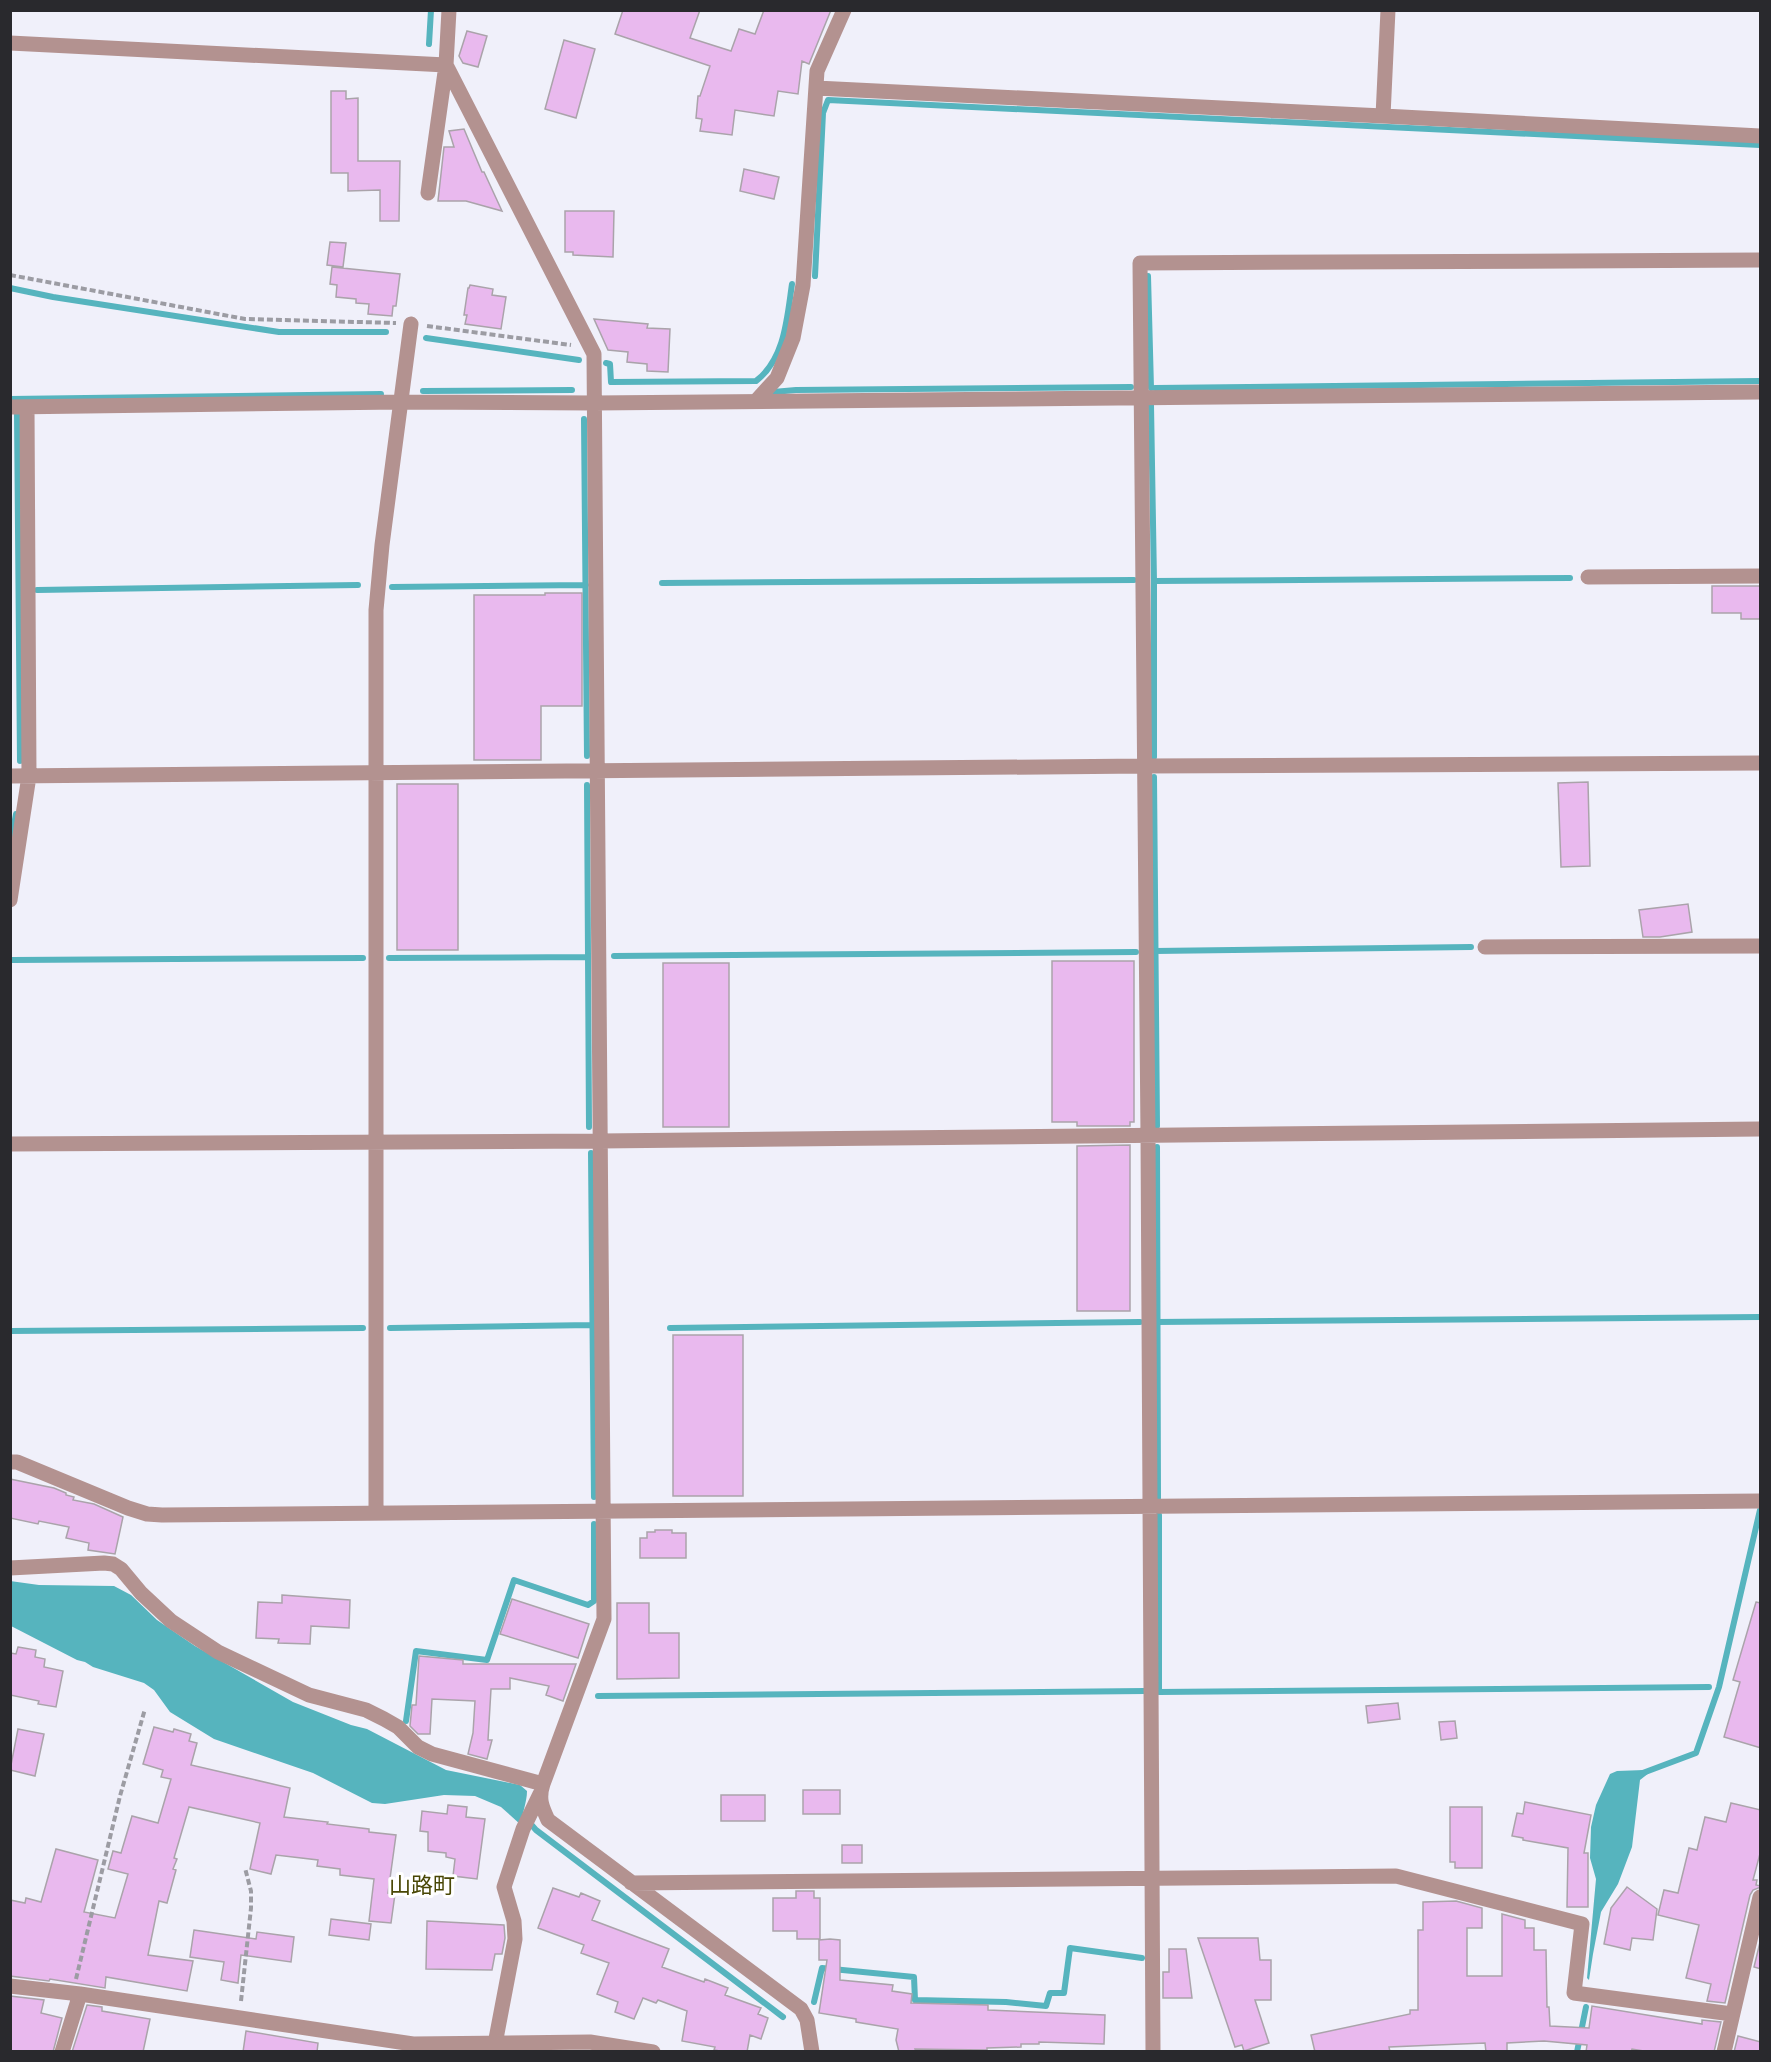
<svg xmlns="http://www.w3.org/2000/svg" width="1771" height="2062" viewBox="0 0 1771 2062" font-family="Raleway,'Noto Sans JP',sans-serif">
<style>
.water{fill:#56b4be}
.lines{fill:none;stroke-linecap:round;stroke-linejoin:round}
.stream{stroke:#56b4be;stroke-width:6}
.building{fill:#e9b9ee;stroke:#aaa3aa;stroke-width:1.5}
.path{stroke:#9c9ca3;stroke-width:4;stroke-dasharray:6 3;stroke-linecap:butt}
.minor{stroke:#b39290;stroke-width:15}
.labels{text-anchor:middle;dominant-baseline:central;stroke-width:6;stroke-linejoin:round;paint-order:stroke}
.quarter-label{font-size:22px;fill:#494705;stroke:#fff}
</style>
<rect width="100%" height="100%" fill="#f0f0fa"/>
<path class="water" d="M10,1581L39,1585L114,1586L131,1595L157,1620L195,1646L293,1702L351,1725L367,1729L446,1770L520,1785L527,1791C527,1802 522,1813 521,1825L501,1807L475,1796L444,1795L385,1804L372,1803L313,1773L214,1739L170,1712L154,1690L144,1683L93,1667L85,1662L77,1660L11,1626Z
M1644,1770L1649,1773L1640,1780L1632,1847L1618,1884L1601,1912L1593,1954L1589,1980L1587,1978L1596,1879L1590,1858L1591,1827L1596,1805L1610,1774L1617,1771Z"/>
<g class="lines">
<path class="stream" d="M429,44L431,10
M815,276L823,113L828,100L1760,145
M1148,276L1151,388
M10,288L53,297L279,332H386
M426,338L579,360
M606,363L610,364L611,382L756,381C785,359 787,318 792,284
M1155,388L1760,381
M423,391L572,390
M773,392L796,390L1131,387
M10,399L381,394
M1151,405L1154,581V757
M17,414L20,761
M584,419L587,756
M1154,581L1570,578
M662,583L1134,580
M392,587L586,585
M37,590L358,585
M1154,777L1157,1126
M587,785L589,1127
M10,846L16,814
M1155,951L1471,947
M614,956L1136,952
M389,958L588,957
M12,960L363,958
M1157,1147L1158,1498
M591,1153L594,1497
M1157,1322L1760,1317
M390,1328L592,1325
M670,1328L1140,1322
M10,1331L363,1328
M1159,1515V1692L1709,1687
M598,1696L1145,1691
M406,1721L416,1651L487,1660L514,1580L588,1605L594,1601V1524
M1640,1774L1696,1753L1719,1687L1760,1510
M529,1822L536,1830L783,2017
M814,2002L822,1968L914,1977L915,2000L1006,2002L1046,2006L1050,1993H1064L1070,1948L1142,1958
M1577,2052L1586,2007"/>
</g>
<path class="building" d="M623,10H700L690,38L731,51L739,29L755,34L764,10H831L809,64L802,61L798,94L778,91L774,116L735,110L732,135L700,131L702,119L696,118L698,96H700L710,66L615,34Z
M467,31L487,36L478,67L463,63L459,56Z
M564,40L595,49L576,118L545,109Z
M331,91H346V99L358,98V161H400L399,221H380V190L348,191V173H331Z
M464,129L482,172H484L502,211L466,201H438L444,147H454L449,131Z
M744,169L779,177L774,199L740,191Z
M565,211H614L613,257L573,255V252H565Z
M330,242L346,243L343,267L327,265Z
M332,267L400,274L396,306H393L392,316L368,314L369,304L356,303V299L336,297L337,285L330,284Z
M470,285L493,289L492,295L506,297L501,329L465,324L467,315H464L468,288H469Z
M594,319L648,324L647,328L670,329L668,372L647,371V364L627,362L628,352L608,350Z
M1712,586H1761V619H1741V613H1712Z
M545,593H582V706H541V760H474V595H545Z
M1588,782L1590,866L1561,867L1558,783Z
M397,784H458V950H397Z
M1688,904L1692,932L1660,937H1643L1639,910Z
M1052,961H1134V1122H1130V1126H1077V1122H1052Z
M663,963H729V1127H663Z
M1130,1145V1311H1077V1146Z
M673,1335H743V1496H673Z
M10,1479L54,1488L66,1493V1495L74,1497L73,1500L94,1504L123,1517L115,1554L88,1550L89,1543L66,1538L69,1527L39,1521L38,1524L10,1518Z
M655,1530H672V1533H686V1558H640V1538H647V1532H655Z
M282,1595L350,1600L349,1628L311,1626L310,1644L278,1643L279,1639L256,1638L258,1602L282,1603Z
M512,1599L589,1624L578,1658L500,1634Z
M1756,1602L1761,1603V1748L1724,1737L1740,1682L1733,1680Z
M617,1603H649V1633H679V1678L617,1679Z
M18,1647L36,1650L35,1657L45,1659L44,1667L63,1671L56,1707L38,1704L39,1701L10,1695V1653L16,1654Z
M419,1656L463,1660V1664H576L563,1701L546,1695L549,1686L510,1678V1689H491L488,1740H492L487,1759L468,1754L473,1733L475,1701L432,1699L430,1734H418L410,1726L412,1705H416Z
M1398,1703L1400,1719L1368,1723L1366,1706Z
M1455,1721L1457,1738L1441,1740L1439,1722Z
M154,1727L173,1732L174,1729L191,1734L189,1741L197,1743L191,1765L290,1788L284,1817L328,1822L327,1824L369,1829V1832L396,1835L388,1893L395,1894L391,1923L369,1921L374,1879L340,1875V1869L317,1866L318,1860L276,1855L271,1874L250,1869L260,1823L189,1807L174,1858L177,1859L173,1869L176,1870L167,1903L159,1901L148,1955L193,1961L187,1991L106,1977L105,1988L50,1979L49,1981L10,1976V1900L25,1903L26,1898L41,1902L56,1849L98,1860L84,1912L115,1918L128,1874L108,1869L113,1851L121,1853L132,1816L158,1823L171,1779L161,1777L163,1770L143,1764Z
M18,1729L44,1734L35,1776L10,1770Z
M803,1790H840V1814H803Z
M721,1795H765V1821H721Z
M1525,1802L1591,1815L1584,1853H1588V1907H1567L1568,1848L1523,1840V1838L1512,1836L1517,1813L1523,1814Z
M1731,1803L1761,1810V1850L1753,1880H1757L1756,1885L1761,1886V1887L1753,1890L1750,1895L1725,2003L1707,2001L1711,1984L1686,1978L1699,1925L1658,1915L1664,1890L1678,1893L1689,1848L1697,1850L1705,1817L1726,1822Z
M448,1805L467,1807L466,1817L485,1819L477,1879L453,1876L455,1859L446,1857V1853L428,1851V1832L420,1831L422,1811L447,1814Z
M1450,1807H1482V1868H1455V1862H1450Z
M842,1845H862V1863H842Z
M1627,1887L1657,1909L1653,1940L1632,1938L1630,1950L1604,1944L1611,1908Z
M553,1888L579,1897L581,1893L600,1901L592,1920L669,1949L662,1967L704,1982L705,1979L728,1988L725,1995L761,2008L758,2014L768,2018L761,2039L750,2035L747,2052H726L714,2050L715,2047L682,2041L687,2011L658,2000L656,2003L643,1998L634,2019L615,2012L618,2002L597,1994L609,1963L581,1953L584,1945L538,1928Z
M796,1891H814V1898H820V1939H797V1931H773V1898H796Z
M1456,1901L1482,1908V1928H1467V1976H1502V1914L1525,1920V1928H1534V1950H1546L1547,2007H1549L1550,2026L1589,2028L1592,2006L1702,2024V2020L1721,2022L1714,2052H1650L1632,2049L1631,2052H1586L1587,2045L1544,2041L1507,2043V2052H1486L1485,2043L1389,2047L1390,2052H1315L1311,2035L1410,2014V2010H1418V1930H1423V1902Z
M331,1919L371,1924L369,1940L329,1935Z
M427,1921L504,1925L505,1938L502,1954H495L492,1970L426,1969Z
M194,1930L256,1939L257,1932L294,1937L291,1962L241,1955L238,1983L221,1980L224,1962L190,1957Z
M1198,1938H1258L1260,1960H1271V2000H1255L1269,2043L1244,2051L1242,2045L1235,2047Z
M1761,1938V1969L1754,1967Z
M830,1939L840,1940V1980L893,1985L892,1991L912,1994L911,2003L988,2005V2010L1105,2015L1104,2044L1039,2042V2044H1021V2047L987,2048V2050L915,2049L916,2052H899L896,2040L898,2029L856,2022V2019L819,2013L827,1960H819V1940Z
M1169,1949H1186L1192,1998H1163V1972H1169Z
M10,1996L44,2000L41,2013L62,2018L53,2052H10Z
M87,2005L102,2007V2011L150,2019L143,2052H72Z
M246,2031L318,2043L317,2052H243Z
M1738,2036L1761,2042V2052H1734Z"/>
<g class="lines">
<path class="path" d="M10,275L245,319L396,323
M427,326L571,345
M76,1979L120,1796L145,1709
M241,2001L251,1908V1891L245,1868"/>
<path class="minor" d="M10,43L446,65
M446,65L594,354L604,1619L543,1784C538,1799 542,1807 548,1820L801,2009L807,2020L812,2052
M816,88L1383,116L1388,10
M1383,116L1760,136
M428,193L446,65L449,10
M756,401L777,378L793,338L803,285L817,71L844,10
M10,407L400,402L594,403L1760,392
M1588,577L1760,576
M10,776L1144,766L1760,763
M10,900L29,776L27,407
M1485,947L1760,946
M10,1144L600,1141L1760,1129
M10,1462H17L128,1508L147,1514L162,1515L1760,1501
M376,1513V610L382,545L411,324
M10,1568L104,1563L113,1564L121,1569L141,1593L171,1621L218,1652L309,1695L366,1710L384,1719L398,1727L418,1747L432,1754L543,1784
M631,1883L1396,1876L1582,1924L1574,1993L1732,2014
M10,1986L80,1994L413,2044L590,2042L653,2052
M495,2044L515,1939L514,1921L504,1887L523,1829L540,1794
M62,2052L80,1994
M1153,2052L1148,1135L1140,263L1760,260
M1724,2052L1760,1897"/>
</g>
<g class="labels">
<g class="quarter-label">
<text x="422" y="1885">山路町</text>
</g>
</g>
<rect width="1771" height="2062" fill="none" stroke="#29292d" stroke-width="24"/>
</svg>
